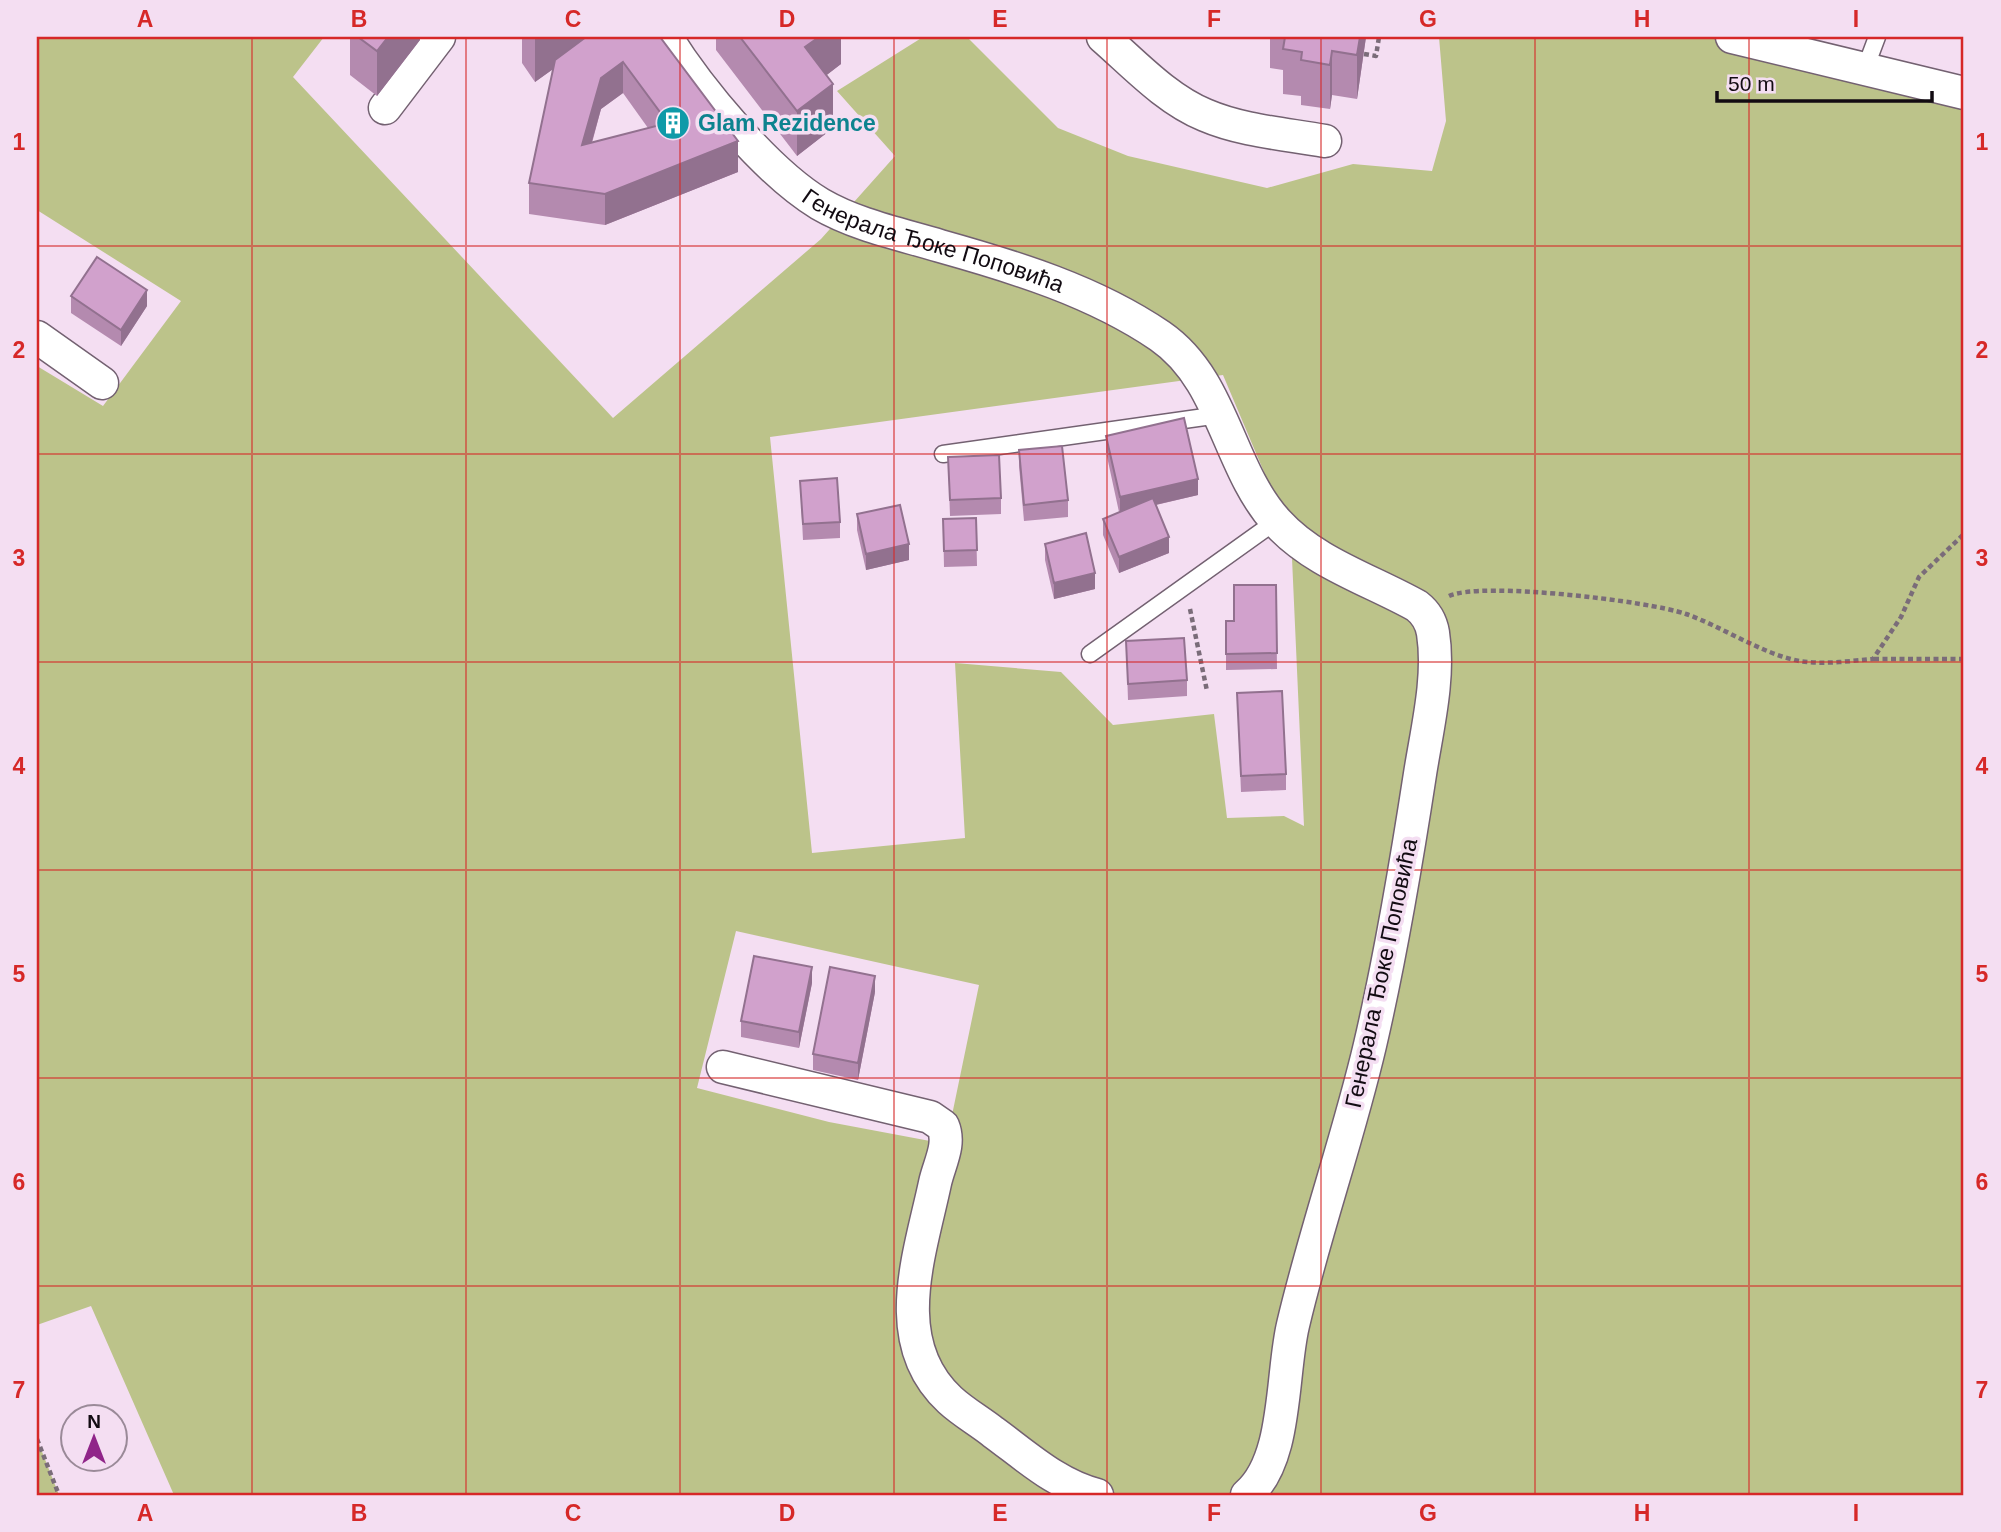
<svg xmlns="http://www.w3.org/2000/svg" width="2001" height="1532" viewBox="0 0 2001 1532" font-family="Arial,sans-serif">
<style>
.green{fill:#bcc38a;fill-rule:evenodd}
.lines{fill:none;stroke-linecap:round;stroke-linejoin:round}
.service-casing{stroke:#736171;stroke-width:19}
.minor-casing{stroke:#736171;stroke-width:35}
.path{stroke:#7a6c79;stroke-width:4.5;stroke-dasharray:5 3.5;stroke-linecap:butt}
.service{stroke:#fff;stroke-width:16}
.minor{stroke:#fff;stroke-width:32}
.wall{fill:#b48aaf;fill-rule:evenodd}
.shaded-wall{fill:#92718f}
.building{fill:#d1a1cc;stroke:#92718f;stroke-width:2;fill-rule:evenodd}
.grid{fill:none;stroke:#d62828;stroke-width:2;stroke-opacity:0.55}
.labels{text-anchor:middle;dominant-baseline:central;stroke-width:7;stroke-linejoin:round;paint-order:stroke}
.culture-label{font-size:23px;font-weight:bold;fill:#0d838f;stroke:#f4def2;text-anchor:start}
.street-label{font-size:23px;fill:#120b12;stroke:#f4def2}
.neatline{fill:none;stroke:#d62828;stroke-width:2.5}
.grid-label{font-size:23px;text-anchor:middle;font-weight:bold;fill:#d62828}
</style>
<rect width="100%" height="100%" fill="#f4def2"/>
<path class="green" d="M37,37H324L293,77L613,418L821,239L895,156L837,91L923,37H967L1058,128L1128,156L1267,188L1353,164L1432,171L1446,121L1439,37H1732L1964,93V1495H174L91,1306L37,1325V366L103,406L181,301L37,210ZM1223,375L1291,536L1304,826L1284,816L1227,818L1214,714L1113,725L1061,672L955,663L965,838L812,853L770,437ZM736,931L979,985L946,1144L829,1122L697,1088Z
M37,1439L59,1495H37Z"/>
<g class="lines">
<g class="service-casing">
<path id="service" d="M1865,69L1877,37
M943,454L1219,415
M1090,654L1276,521"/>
</g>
<g class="minor-casing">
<g id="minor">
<path id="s1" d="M666,37C699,90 767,172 820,204C856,225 900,234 940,246C1015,267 1094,291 1160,336C1224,380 1227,467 1277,522C1314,563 1371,580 1417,606C1426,613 1431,621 1433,633C1440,678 1427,729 1420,774C1406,865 1391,955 1370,1045C1348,1139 1315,1231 1293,1325C1281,1375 1288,1460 1247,1495"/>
<path d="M1103,37C1134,64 1166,99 1205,115C1242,131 1286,134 1325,141"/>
<path d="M1732,37L1964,93"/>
<path d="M385,108L439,37"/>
<path d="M37,337L102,383"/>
<path d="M723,1067L930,1117L943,1126C951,1145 939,1164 935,1183C920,1254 887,1342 950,1400C963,1412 979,1421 993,1432C1026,1456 1057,1485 1097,1495"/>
</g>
</g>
<path class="path" d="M1364,54L1376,56L1379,37
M1449,596C1481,581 1649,601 1686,614C1723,627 1760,653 1799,661C1823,665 1849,661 1873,659L1901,617L1919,577L1964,534
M1190,609L1207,691
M1874,659H1964
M37,1439L59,1495"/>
<use href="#service" class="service"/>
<use href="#minor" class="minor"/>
</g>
<path class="wall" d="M350,37H420V40L377,96L350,75Z
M522,37H660L738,172L605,225L529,214V183L553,69L535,82L522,63ZM623,93L648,128L592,143L601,109Z
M716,37H841V64L826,75L833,128L797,156L716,50Z
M1270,37H1366L1357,99L1332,95L1330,109L1301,105V96L1283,94V70L1270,68Z
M71,296L147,306L121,346L71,313Z
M1106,436L1198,495L1156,505L1169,553L1119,573L1103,535V519L1119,512L1106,452Z
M1019,450L1068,500V517L1024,521L1019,466Z
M948,457L1001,498V514L950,516Z
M800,481L840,522V538L803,540Z
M857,514L909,560L866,570L857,530Z
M976,518L977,566L944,567L943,519Z
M1045,544L1095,589L1054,599L1045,560Z
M1276,585L1277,669L1226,670V621H1234Z
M1126,641L1187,680V696L1128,700Z
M1237,693L1286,774V790L1241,792Z
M812,983L799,1048L741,1037V1021Z
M875,992L858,1080L813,1070V1054Z"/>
<path class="shaded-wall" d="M388,37H420V40L377,96V51Z
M535,37H598L535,82Z
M819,37H841V64L805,92V47Z
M1360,37H1366L1357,99V55Z
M1332,51V95L1330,109V65Z
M623,62V93L601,109L582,177V145L601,78Z
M833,84V128L797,156V111Z
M738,141V172L605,225V194Z
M147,290V306L121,346V330Z
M1198,479V495L1120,513V497Z
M1169,537V553L1119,573V557Z
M909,544V560L866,570V554Z
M1095,573V589L1054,599V583Z
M812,967V983L799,1048V1032Z
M875,976V992L858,1080V1063Z"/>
<path class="building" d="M358,37H388L377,51Z
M586,37H660L738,141L605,194L529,183L555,60ZM623,62L668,123L582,145L601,78Z
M740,37H819L805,47L833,84L797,111Z
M1285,37H1360L1357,55L1332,51L1330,65L1301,60L1302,52L1283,49Z
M97,257L147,290L121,330L71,296Z
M1184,418L1198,479L1120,497L1106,436Z
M1062,446L1068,500L1024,505L1019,450Z
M999,455L1001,498L950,500L948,457Z
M837,478L840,522L803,524L800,481Z
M1153,498L1169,537L1119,557L1103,519Z
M900,505L909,544L866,554L857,514Z
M976,518L977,550L944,551L943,519Z
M1086,533L1095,573L1054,583L1045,544Z
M1234,585H1276L1277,653L1226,654V621H1234Z
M1184,638L1187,680L1128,684L1126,641Z
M1282,691L1286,774L1241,776L1237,693Z
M754,956L812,967L799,1032L741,1021Z
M830,967L875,976L858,1063L813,1054Z"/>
<path class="grid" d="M252,37V1495M466,37V1495M680,37V1495M894,37V1495M1107,37V1495M1321,37V1495M1535,37V1495M1749,37V1495M37,246H1964M37,454H1964M37,662H1964M37,870H1964M37,1078H1964M37,1286H1964"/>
<defs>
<g id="building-disc" transform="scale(1.75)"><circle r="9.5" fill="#0f9aa8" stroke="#f4def2"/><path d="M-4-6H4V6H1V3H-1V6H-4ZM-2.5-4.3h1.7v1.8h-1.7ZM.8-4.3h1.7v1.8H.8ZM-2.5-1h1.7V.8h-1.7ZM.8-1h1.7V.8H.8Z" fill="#fff"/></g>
</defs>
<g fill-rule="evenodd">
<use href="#building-disc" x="673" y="123"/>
</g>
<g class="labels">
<g class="culture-label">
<text x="698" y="123">Glam Rezidence</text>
</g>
<g class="street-label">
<text stroke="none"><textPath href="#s1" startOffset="348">Генерала Ђоке Поповића</textPath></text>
<text transform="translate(1381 973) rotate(-78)">Генерала Ђоке Поповића</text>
</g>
</g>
<rect width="2001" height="1532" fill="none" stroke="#f4def2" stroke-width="77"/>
<g transform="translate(94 1438)"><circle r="33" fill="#f4def2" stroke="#9a8a98" stroke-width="2"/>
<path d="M0-5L12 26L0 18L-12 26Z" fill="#902589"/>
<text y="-10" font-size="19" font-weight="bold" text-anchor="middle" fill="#120b12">N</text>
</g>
<path d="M1717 91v10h215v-10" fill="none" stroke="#120b12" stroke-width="3.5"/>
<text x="1728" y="91" font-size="21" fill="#120b12" stroke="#f4def2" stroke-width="5" paint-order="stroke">50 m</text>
<rect x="38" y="38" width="1924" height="1456" class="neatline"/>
<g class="grid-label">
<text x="145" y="27">A</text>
<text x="359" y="27">B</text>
<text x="573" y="27">C</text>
<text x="787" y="27">D</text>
<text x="1000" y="27">E</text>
<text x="1214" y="27">F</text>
<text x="1428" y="27">G</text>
<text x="1642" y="27">H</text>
<text x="1856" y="27">I</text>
<text x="19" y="150">1</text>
<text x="1982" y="150">1</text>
<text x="19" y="358">2</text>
<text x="1982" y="358">2</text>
<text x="19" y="566">3</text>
<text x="1982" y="566">3</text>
<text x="19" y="774">4</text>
<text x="1982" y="774">4</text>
<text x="19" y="982">5</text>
<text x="1982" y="982">5</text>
<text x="19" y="1190">6</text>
<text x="1982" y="1190">6</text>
<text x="19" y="1398">7</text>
<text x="1982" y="1398">7</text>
<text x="145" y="1521">A</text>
<text x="359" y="1521">B</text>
<text x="573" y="1521">C</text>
<text x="787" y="1521">D</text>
<text x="1000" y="1521">E</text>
<text x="1214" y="1521">F</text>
<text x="1428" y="1521">G</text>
<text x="1642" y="1521">H</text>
<text x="1856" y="1521">I</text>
</g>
</svg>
